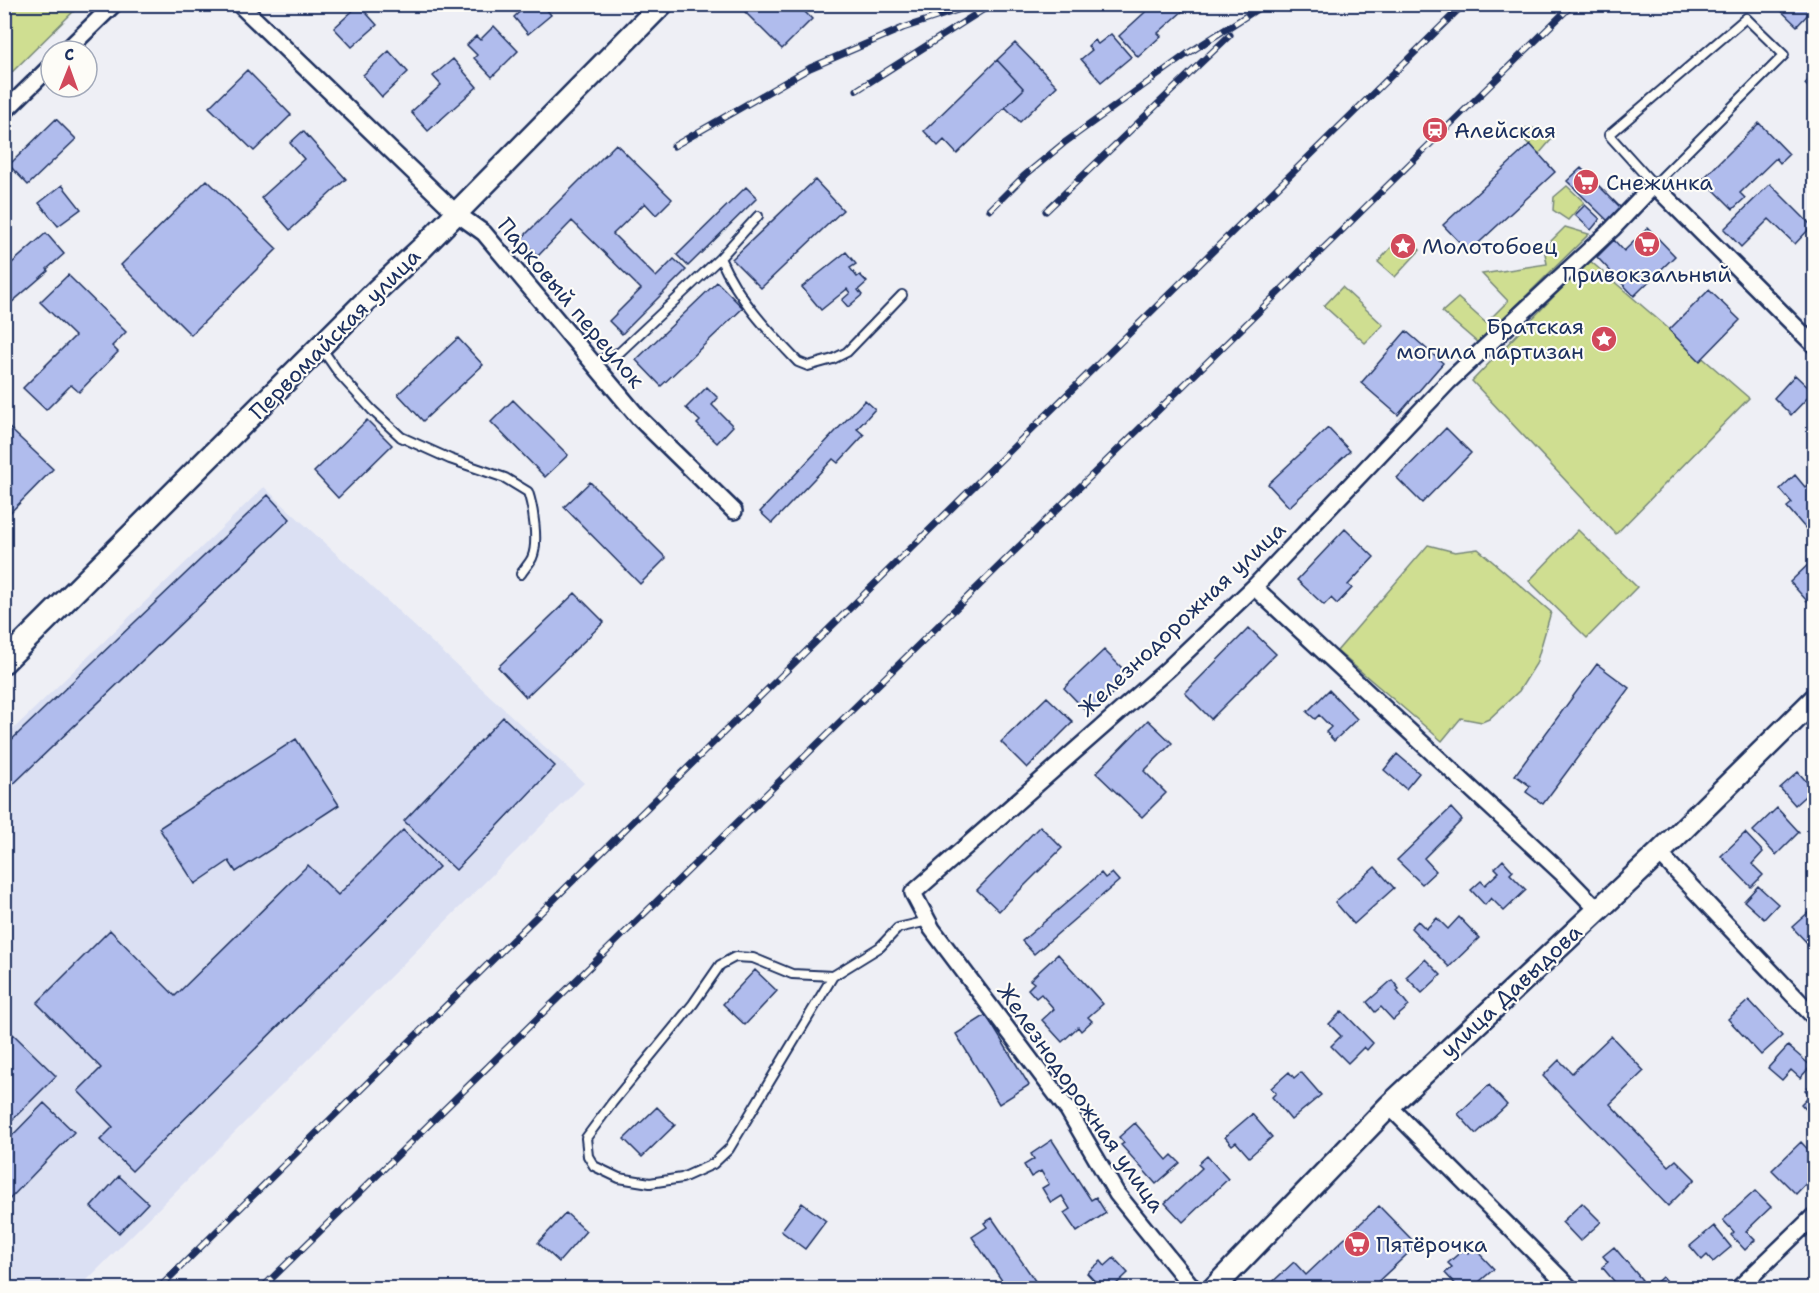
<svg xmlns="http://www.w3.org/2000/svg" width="1819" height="1293" viewBox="0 0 1819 1293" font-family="'Shantell Sans',sans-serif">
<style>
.built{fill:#dbe0f3}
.green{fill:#cfde91;stroke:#758678;stroke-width:1.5}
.building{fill:#b0bced;stroke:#1b2f5e;stroke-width:1.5}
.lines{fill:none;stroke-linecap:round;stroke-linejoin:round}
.lane-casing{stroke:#1b2f5e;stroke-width:12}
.street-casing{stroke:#1b2f5e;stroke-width:20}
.secondary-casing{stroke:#1b2f5e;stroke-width:26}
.lane{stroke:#fdfcf7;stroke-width:8}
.street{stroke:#fdfcf7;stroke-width:15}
.secondary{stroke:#fdfcf7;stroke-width:21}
.rail-casing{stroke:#1b2f5e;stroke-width:7}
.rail{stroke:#fdfcf7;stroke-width:4.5;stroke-dasharray:14;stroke-linecap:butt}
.labels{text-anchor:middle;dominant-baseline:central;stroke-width:4.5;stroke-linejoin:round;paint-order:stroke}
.poi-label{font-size:22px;fill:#1b2f5e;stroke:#fdfcf7;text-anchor:start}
.street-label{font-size:22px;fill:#1b2f5e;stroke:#fdfcf7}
</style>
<rect width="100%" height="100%" fill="#eeeff5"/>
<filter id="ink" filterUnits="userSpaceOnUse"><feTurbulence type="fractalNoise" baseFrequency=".0167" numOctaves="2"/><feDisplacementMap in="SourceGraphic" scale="12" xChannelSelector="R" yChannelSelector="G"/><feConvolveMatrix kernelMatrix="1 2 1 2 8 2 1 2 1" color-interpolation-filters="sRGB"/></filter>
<g filter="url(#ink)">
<path class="built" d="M264,487L584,783L79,1288H5V737Z"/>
<path class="green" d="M5,4H80V5L5,79Z
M1526,128L1540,129L1551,140L1539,154L1519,135Z
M1567,186L1584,202L1568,220L1553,210L1554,197Z
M1565,227L1589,234L1478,343L1442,312L1458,298L1486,323L1508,301L1482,274L1547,264L1544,248Z
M1403,234L1420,250L1395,277L1378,262Z
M1589,260L1749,398L1616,534L1472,381Z
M1342,287L1383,325L1365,343L1324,306Z
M1578,530L1637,587L1587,638L1529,581Z
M1428,545L1455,552L1478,549L1551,612L1536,664L1519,691L1489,719L1482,722L1461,718L1442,741L1337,651Z"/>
<path class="building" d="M528,4H542L551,15L528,34L514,17Z
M753,4H807L802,9L812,19L782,49L745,12Z
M1154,4H1179L1184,10L1158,33L1161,36L1138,57L1119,36Z
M1774,4H1814V8L1797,26Z
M359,5L377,25L352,47L334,28Z
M494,26L518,51L492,77L474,58L477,55L467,45L476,36L480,40Z
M1111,34L1131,57L1101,82L1081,59L1092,50L1088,46L1094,40L1098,44Z
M1015,43L1057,86L1020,122L1005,107L1024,89L997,60Z
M389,51L408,72L382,97L363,75Z
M453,59L477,87L428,131L411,112L441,85L433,76Z
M997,60L1024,89L957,154L944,140L938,146L924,131Z
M247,70L291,115L254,151L209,107Z
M1814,73V93L1805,84Z
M56,119L76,139L28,185L9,165Z
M1759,123L1789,154L1780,163L1776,158L1740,193L1745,198L1733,209L1703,179Z
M303,131L346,179L290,230L261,198L304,159L290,143Z
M616,144L672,199L656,215L645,203L613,234L656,277L674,259L686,270L622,334L609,321L641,289L572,221L538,256L521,239Z
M1530,144L1555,172L1469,252L1443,225Z
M1581,168L1622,209L1608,221L1567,181Z
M207,180L277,249L191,335L121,265Z
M815,180L843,210L761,288L732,259Z
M1770,184L1812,226L1795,244L1769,219L1741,247L1724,229Z
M62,185L81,209L58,226L39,203Z
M746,187L757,198L688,266L677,255Z
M1585,205L1600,219L1591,230L1575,215Z
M1648,228L1675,256L1634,296L1597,257L1614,240L1624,251Z
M46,233L64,254L47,269L48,271L4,309V270Z
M846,252L856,264L850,268L857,277L860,275L867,282L858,290L862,295L848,307L842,300L850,293L847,289L821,310L802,287Z
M68,275L126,332L112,346L118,352L79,392L71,385L46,410L23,388L75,336L40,302Z
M717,282L743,308L661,386L636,360Z
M1709,290L1740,320L1700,361L1669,330Z
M1406,331L1443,363L1398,415L1361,383Z
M458,338L483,365L423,421L398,394Z
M1795,375L1813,392L1791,415L1774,398Z
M707,387L718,398L712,405L733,426L717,443L697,424L700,421L686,408Z
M513,400L568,455L545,477L491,422Z
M865,400L875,409L857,429L864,435L838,463L833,459L772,523L760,512Z
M367,420L392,445L338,498L314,472Z
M4,423L53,469L4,519V459L8,456L4,453Z
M1328,428L1350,451L1289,507L1268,484Z
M1446,428L1471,453L1422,503L1397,478Z
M1795,475L1805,487L1814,479V522L1806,529L1787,507L1792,503L1780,489Z
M590,482L666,558L640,584L564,507Z
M268,495L290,519L4,793V747Z
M1345,529L1374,557L1348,585L1352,588L1337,604L1331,598L1324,605L1297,580Z
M1814,559V594L1807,601L1790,582Z
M575,593L604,622L526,697L498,667Z
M1249,628L1276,654L1211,719L1185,693Z
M1104,650L1130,676L1090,715L1064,688Z
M1597,664L1629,688L1543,804L1526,792L1530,786L1515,775Z
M1329,690L1357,719L1334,741L1326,732L1331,727L1319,715L1315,719L1307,712Z
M1047,697L1073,722L1027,768L1001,742Z
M503,717L555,766L456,870L404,821Z
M1148,720L1172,743L1144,771L1166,793L1142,817L1096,773Z
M296,739L339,805L236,872L229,861L195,884L159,828Z
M1397,754L1419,773L1406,789L1384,770Z
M1798,772L1813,789L1795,805L1780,788Z
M1451,808L1462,820L1424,858L1436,871L1422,884L1397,860Z
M1777,808L1799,832L1776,855L1753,831Z
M1040,826L1062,848L999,911L977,890Z
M403,830L439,867L132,1171L100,1140L113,1127L78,1091L101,1068L37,1003L110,930L175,996L308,865L338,895Z
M1745,833L1763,852L1752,864L1763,875L1751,887L1721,856Z
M1503,860L1513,871L1510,874L1526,890L1504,911L1491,898L1485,905L1471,890L1481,881L1485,885L1499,872L1495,868Z
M1375,867L1394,888L1354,924L1335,902Z
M1101,873L1105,878L1112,873L1119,881L1034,954L1022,941Z
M1758,886L1778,904L1764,919L1744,901Z
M1811,910L1814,914V942L1810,946L1792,927Z
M1459,917L1479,938L1449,967L1411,928L1418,921L1426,929L1437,918L1448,929Z
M1058,954L1103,1004L1088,1017L1092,1021L1081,1031L1078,1027L1062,1042L1042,1020L1054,1009L1041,994L1036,998L1028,989L1034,983L1030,980Z
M1425,959L1441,975L1422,993L1406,977Z
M755,970L777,991L745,1025L723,1004Z
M1392,980L1399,989L1397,991L1409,1006L1393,1020L1381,1007L1375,1012L1367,1002Z
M1749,1000L1782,1036L1761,1055L1728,1019Z
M1342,1011L1373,1043L1367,1050L1364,1047L1348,1063L1331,1046L1341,1036L1329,1024Z
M986,1015L1029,1085L999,1104L956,1034Z
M13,1034L56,1076L4,1128V1043Z
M1611,1036L1644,1071L1610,1104L1669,1166L1676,1160L1695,1179L1668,1206L1543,1076L1559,1060L1572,1073Z
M1788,1046L1811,1066L1800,1078L1791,1070L1782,1080L1768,1068Z
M1289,1072L1294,1078L1301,1072L1321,1095L1291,1120L1272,1097L1276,1093L1271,1088Z
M1814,1081V1118L1801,1104L1810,1095L1805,1090Z
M1489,1085L1507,1105L1476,1134L1458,1114Z
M44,1103L74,1132L4,1205V1144Z
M657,1107L675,1125L642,1157L624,1139Z
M1252,1114L1272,1137L1249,1157L1236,1142L1232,1145L1225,1137Z
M1135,1123L1167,1160L1172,1155L1180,1163L1156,1184L1121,1145L1124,1143L1119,1137Z
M1052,1140L1091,1200L1096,1197L1106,1213L1077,1232L1064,1213L1070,1209L1062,1196L1051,1203L1042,1188L1049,1184L1041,1171L1031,1177L1024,1165L1034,1159L1031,1154Z
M1801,1142L1814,1156V1175L1796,1194L1772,1170Z
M1207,1156L1228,1179L1183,1222L1165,1203L1202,1168L1198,1164Z
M119,1176L148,1203L119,1233L91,1207Z
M1755,1191L1771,1207L1746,1231L1755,1240L1745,1250L1731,1235L1734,1232L1723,1220Z
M802,1203L826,1221L805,1249L781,1231Z
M1582,1203L1601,1222L1580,1241L1562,1222Z
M1379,1206L1417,1245L1371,1288H1266L1294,1262L1306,1275Z
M566,1213L586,1231L559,1262L538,1243Z
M992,1218L1040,1288H1007L972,1237L987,1227L984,1223Z
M1714,1226L1731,1247L1713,1262L1707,1255L1702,1260L1690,1246Z
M1614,1247L1642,1280L1632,1288H1620L1602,1267L1608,1262L1603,1256Z
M1474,1248L1494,1269L1472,1288H1459L1445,1273L1452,1267L1448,1263L1464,1249L1468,1253Z
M1114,1258L1128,1273L1112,1288H1101L1087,1273L1101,1261L1105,1266Z
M1662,1277L1674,1288H1650Z"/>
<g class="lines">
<g class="lane-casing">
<path id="lane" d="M1746,18L1784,55L1654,185L1609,135Z
M720,258C738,299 768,331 798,362L808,366L833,359L847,352L902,295
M322,349L340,375L372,410L401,437L450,459L505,478L528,492C533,507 539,543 532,558C529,564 524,569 521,574
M592,363L620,352L720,258L758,216
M833,976L792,974L753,958L735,957L720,965L693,1004L612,1103L586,1138L588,1156L594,1166L619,1178L650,1183L682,1178L713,1164L729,1149L833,976L880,947L898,928L928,921"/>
</g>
<g class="street-casing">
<path id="street" d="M239,4L456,213L484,233L639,418L734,511
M66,51L114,4
M4,112L51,66
M1254,587L1564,875L1598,910
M1659,853L1814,1017
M1389,1106L1570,1288
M1193,1288L1117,1194L1068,1110L932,929L913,893L1167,670L1254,587L1448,382L1612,229L1654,185L1814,345
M1739,1288L1814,1216"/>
</g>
<g class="secondary-casing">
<path id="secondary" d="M4,662L377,290L423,247L662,4
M1214,1288L1389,1106L1659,853L1814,700"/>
</g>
<use href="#lane" class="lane"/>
<use href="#street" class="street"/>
<use href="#secondary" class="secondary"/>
<g class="rail-casing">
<path id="rail" d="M857,90L992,4
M674,146L810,68L903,28L976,4
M990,210L1024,176L1064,143L1187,54L1265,4
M1046,211L1230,35
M159,1288L1464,4
M262,1288L1573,4"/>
</g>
<use href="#rail" class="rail"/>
</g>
</g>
<defs>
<g id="station-disc" transform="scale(1.35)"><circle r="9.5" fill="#d1495b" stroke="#fdfcf7"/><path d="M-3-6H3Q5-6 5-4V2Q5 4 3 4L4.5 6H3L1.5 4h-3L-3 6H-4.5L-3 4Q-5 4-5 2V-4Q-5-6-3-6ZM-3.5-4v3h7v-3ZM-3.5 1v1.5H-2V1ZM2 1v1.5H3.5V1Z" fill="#fff"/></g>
<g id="supermarket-disc" transform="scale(1.35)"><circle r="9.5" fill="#d1495b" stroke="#fdfcf7"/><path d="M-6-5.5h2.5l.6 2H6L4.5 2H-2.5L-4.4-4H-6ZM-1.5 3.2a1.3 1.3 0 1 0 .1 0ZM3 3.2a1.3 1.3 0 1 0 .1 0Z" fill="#fff"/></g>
<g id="sight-disc" transform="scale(1.35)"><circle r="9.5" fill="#d1495b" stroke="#fdfcf7"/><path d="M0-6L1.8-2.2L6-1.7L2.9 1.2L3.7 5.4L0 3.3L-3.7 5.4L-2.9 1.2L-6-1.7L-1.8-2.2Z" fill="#fff"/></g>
</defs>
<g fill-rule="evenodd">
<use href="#station-disc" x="1435" y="130"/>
<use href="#supermarket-disc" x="1586" y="182"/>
<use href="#supermarket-disc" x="1647" y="244"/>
<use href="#sight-disc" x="1403" y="246"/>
<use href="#sight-disc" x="1604" y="339"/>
<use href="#supermarket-disc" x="1357" y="1244"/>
</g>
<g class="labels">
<g class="poi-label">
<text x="1454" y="130">Алейская</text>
<text x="1606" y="182">Снежинка</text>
<text x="1422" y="246">Молотобоец</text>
<text x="1647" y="274" text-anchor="middle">Привокзальный</text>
<text x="1584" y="326" text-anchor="end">Братская<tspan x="1584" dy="25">могила партизан</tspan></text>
<text x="1376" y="1244">Пятёрочка</text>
</g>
<g class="street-label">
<text transform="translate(571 303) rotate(50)">Парковый переулок</text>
<text transform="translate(335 334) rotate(-45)">Первомайская улица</text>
<text transform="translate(1182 619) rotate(-43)">Железнодорожная улица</text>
<text transform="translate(1511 991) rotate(-43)">улица Давыдова</text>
<text transform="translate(1081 1098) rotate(55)">Железнодорожная улица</text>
</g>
</g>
<rect width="1819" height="1293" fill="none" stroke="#fdfcf7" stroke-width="24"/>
<rect x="12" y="12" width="1795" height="1269" fill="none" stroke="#1b2f5e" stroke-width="2" filter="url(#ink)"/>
<g transform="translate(69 69) rotate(1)"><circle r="28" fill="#fdfcf7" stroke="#a3aaba" stroke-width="1.5"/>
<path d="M0-4.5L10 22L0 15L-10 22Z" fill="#d1495b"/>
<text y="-9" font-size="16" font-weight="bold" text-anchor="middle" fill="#1b2f5e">С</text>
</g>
</svg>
